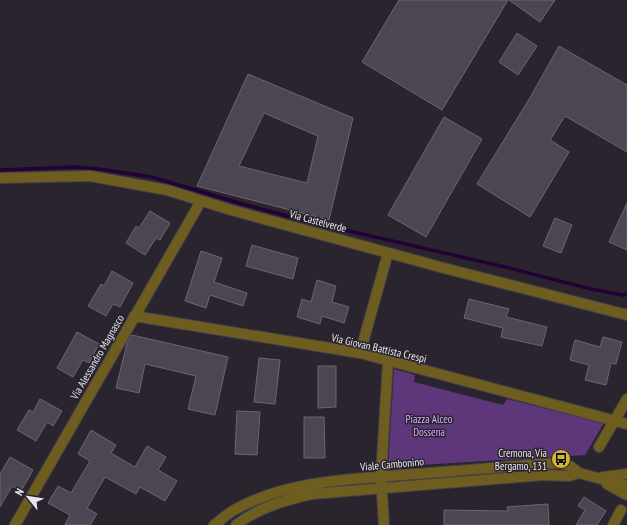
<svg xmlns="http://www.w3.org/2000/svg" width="627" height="525" viewBox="0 0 627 525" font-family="'PT Sans Narrow',sans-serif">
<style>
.green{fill:#5d3779}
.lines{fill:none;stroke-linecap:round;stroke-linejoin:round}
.stream{stroke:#220136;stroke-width:3.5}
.building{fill:#4c4652;stroke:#6c6572;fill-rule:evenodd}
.minor-casing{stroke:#443f49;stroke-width:12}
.minor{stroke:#6d5e20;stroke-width:10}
.labels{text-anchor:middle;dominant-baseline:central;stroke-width:3;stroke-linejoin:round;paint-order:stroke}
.street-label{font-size:11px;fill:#e9e5ec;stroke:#29242e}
.park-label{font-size:11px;fill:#d8acfe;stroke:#29242e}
.poi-label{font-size:11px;fill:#e9e5ec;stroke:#29242e;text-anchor:end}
</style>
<rect width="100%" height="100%" fill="#29242e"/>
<path class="green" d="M394,369L415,375L414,382L503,405L507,399L604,423L585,455L388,467Z"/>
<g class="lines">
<path class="stream" d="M0,170L78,167L99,169L152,177L246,205L306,221L505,267L591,289L623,295L627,294"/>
</g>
<path class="building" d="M399,0H508L442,110L362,62Z
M509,0H555L540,22Z
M517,33L537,46L518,75L499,62Z
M559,46L627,85V152L565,116L550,140L569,152L530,217L477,184L531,96Z
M248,74L353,118L329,220L197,186ZM264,113L318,136L307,183L239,166Z
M444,117L482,139L426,237L388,215Z
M627,203V250L609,242Z
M150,211L170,223L160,240L156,238L145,255L126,243L136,226L139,228Z
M555,218L572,225L561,253L543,246Z
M252,245L298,258L293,279L246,266Z
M201,251L222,258L214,282L247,293L243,306L210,295L206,308L185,301Z
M112,271L133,283L120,307L113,304L106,316L88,306L101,284L104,286Z
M317,280L336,286L332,302L349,307L344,323L322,316L320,324L297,317L302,299L311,302Z
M469,299L509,309L506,317L547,327L542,346L501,337L503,328L464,318Z
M77,332L99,344L89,363L83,360L73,377L57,368Z
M132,335L228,357L215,415L188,409L196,376L145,364L139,393L116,388L127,343Z
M603,337L622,342L616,364L611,363L606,385L585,380L589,365L570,360L575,340L600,347Z
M259,358L280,360L275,404L254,402Z
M318,366H336V407L318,408Z
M40,399L62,411L53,426L47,422L36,441L17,430L29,410L33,412Z
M237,411L260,412L257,455L235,454Z
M304,417H324L325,458H304Z
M91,430L116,445L111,453L135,467L147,446L166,457L158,470L177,481L165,501L140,487L136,494L105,477L87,508L97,514L90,525H65L70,515L48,503L58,486L71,493L90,461L78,454Z
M10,457L33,470L21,491L12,486L0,507V474Z
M584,497L606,511L597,525H576L585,510L578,506Z
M548,504L549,525H444V510L508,511L507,507Z"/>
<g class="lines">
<g class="minor-casing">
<path id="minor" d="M0,178L90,176L167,190L231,210L440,267L627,315
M134,316L360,353L627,424
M360,353L388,253
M599,447L627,399
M603,477L627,474
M607,484L627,495
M15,525L201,201
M214,525C221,520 228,513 236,509C287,481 346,480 402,475C447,472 491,468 536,464L560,463L570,466L579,473L627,486
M236,525C258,508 285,500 312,494L543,475L569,476L579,473
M384,525L381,477L388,361
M613,525L621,510"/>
</g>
<use href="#minor" class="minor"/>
</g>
<defs>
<g id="bus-disc" transform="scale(1)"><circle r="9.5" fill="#d4b635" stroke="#29242e"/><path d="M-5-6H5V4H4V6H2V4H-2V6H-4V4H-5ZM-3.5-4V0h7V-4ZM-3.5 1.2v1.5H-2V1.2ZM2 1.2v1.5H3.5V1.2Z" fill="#111"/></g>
</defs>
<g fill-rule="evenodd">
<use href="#bus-disc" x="561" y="459"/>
</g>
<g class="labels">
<g class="street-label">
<text transform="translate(318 221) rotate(15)">Via Castelverde</text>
<text transform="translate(379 348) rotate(13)">Via Giovan Battista Crespi</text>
<text transform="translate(97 357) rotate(-60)">Via Alessandro Magnasco</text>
<text transform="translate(392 464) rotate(-5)">Viale Cambonino</text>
</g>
<g class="park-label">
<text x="429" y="419">Piazza Alceo<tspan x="429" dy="13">Dossena</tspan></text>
</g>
<g class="poi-label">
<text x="547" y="453">Cremona, Via<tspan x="547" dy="13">Bergamo, 131</tspan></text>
</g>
</g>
<g transform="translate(28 497) rotate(300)" stroke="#29242e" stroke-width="3" paint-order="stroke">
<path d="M0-3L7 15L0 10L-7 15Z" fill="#e9e5ec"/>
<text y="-6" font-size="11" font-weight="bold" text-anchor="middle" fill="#e9e5ec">N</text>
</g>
</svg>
